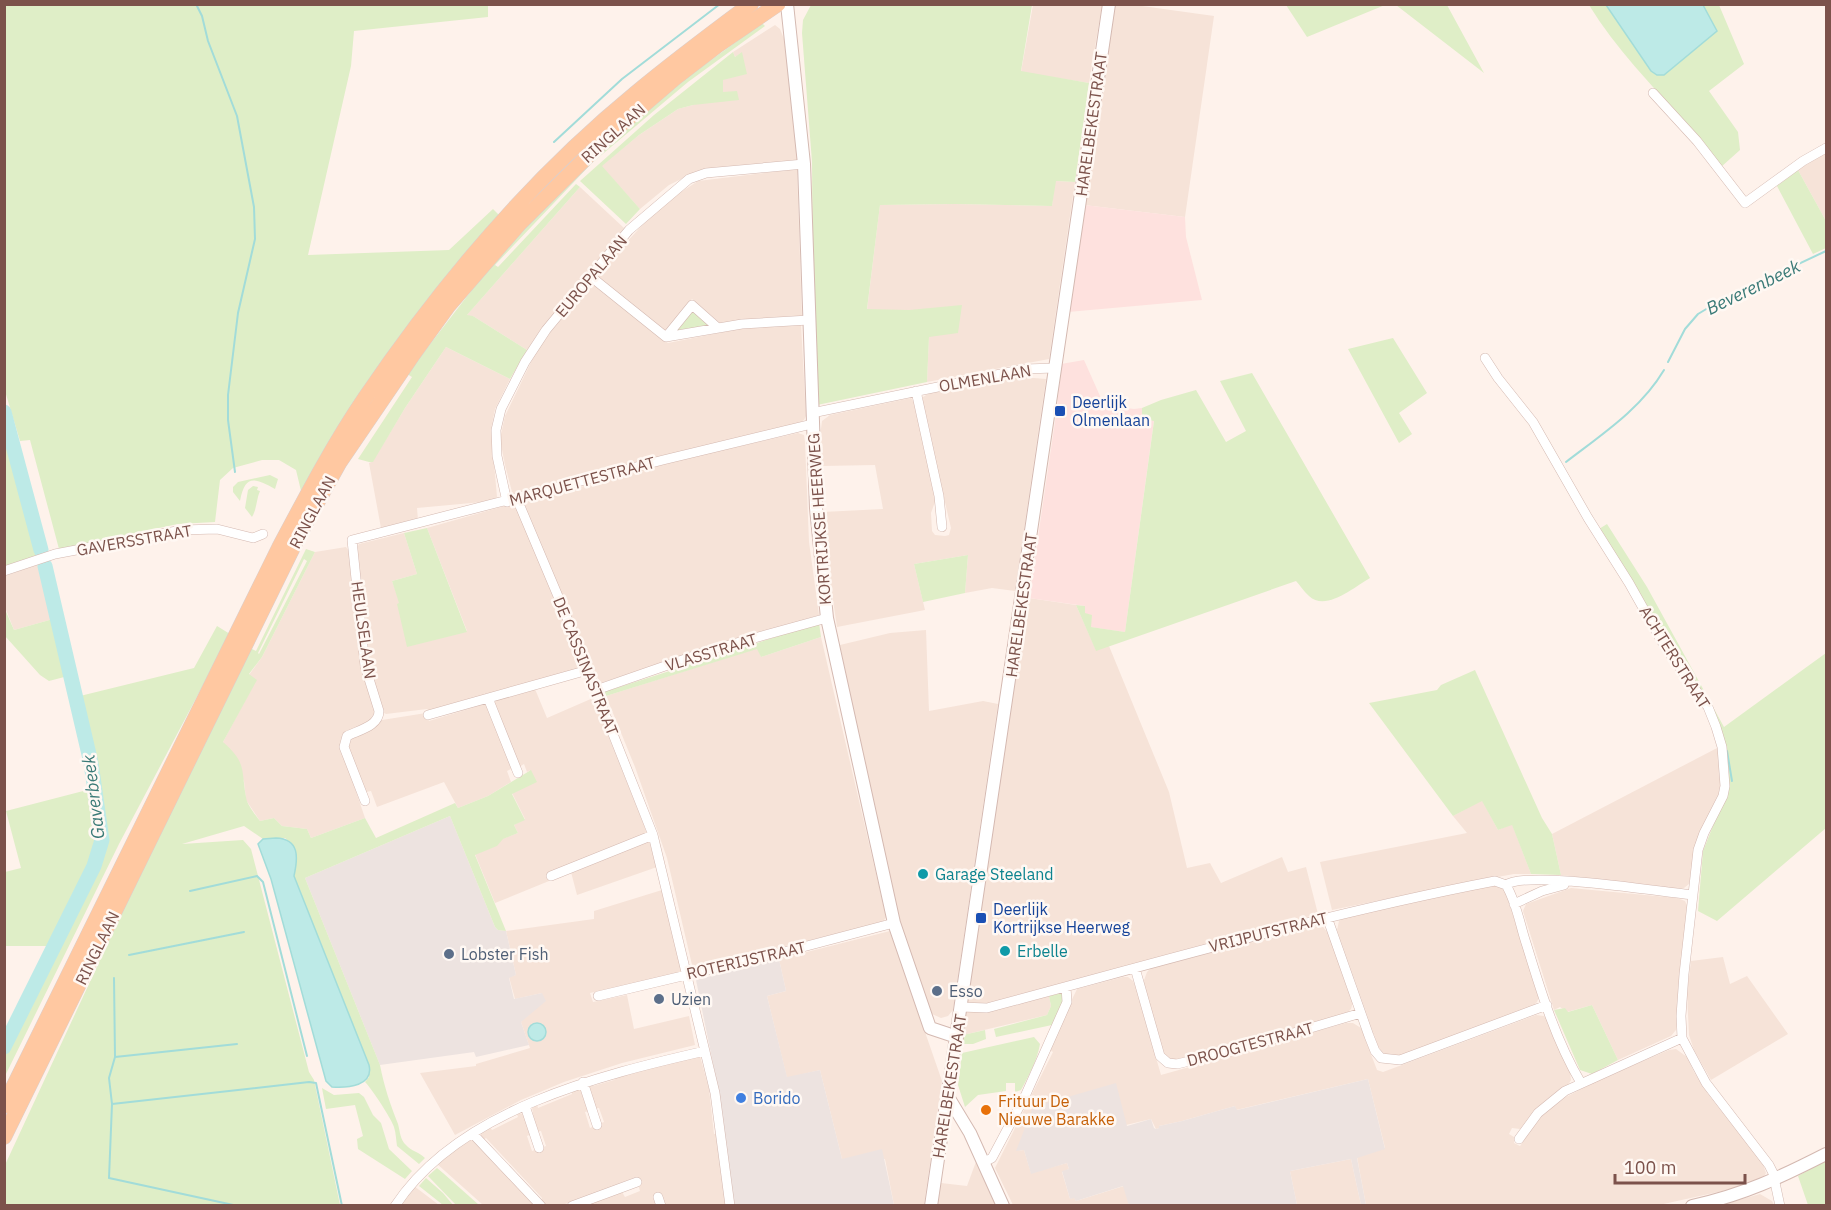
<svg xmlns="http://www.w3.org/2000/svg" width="1831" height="1210" viewBox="0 0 1831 1210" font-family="'IBM Plex Sans',sans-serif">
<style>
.residential{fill:#f6e3d8}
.commercial{fill:#fee1de}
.industrial{fill:#ede3e0}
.green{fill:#dfeec7;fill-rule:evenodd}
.water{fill:#bdeae7;stroke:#a2dcd9;stroke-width:1.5}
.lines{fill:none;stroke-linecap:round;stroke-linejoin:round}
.stream{stroke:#a2dcd9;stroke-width:2}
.river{stroke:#bdeae7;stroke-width:15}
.minor-casing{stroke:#d4b9b1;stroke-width:10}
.tertiary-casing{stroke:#d4b9b1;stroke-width:14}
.primary-casing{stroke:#dacfcd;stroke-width:16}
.minor{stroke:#fff;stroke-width:9}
.tertiary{stroke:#fff;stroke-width:12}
.primary{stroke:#ffc8a1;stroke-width:15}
.transit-dot{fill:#1a4fb4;stroke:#fff8f3;stroke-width:2}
.culture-dot{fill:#0f9aa8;stroke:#fff8f3;stroke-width:2}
.service-dot{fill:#5c6f8a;stroke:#fff8f3;stroke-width:2}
.shop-dot{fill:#3f7fe0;stroke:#fff8f3;stroke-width:2}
.food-dot{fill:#e8710a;stroke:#fff8f3;stroke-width:2}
.labels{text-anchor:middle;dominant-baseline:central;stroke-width:5;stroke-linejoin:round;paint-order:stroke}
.street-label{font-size:16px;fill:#7c524b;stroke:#fff8f3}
.transit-label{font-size:16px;fill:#164399;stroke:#fff8f3;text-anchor:start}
.culture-label{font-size:16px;fill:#0d838f;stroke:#fff8f3;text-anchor:start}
.service-label{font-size:16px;fill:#4e5e75;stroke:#fff8f3;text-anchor:start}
.shop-label{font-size:16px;fill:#366cbe;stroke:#fff8f3;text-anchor:start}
.food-label{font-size:16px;fill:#c56008;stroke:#fff8f3;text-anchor:start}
.water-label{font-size:18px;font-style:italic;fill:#3a7a77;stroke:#fff8f3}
</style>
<rect width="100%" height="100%" fill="#fef2eb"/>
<path class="residential" d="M1033,5H1102L1089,83L1021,72Z
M1114,5H1135L1214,16L1185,217L1084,205Z
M775,25L780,29L784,39L790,82L798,160L700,170L669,185L640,209L601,166L639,135L678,109L693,105L723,92V80L742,53L735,57L733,52Z
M1826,152V221L1798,170Z
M797,169L802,318L720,323L692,299L668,330L664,331L598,278L599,272L648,219L672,198L698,181Z
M1055,181L1075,182L1049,359L927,382L929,336L909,310H867L880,205L955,204L1052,206Z
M580,187L624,228L527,350L473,316H466Z
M592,283L668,343L744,328L801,324L806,416L804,420L798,424L515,495L512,492L505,465L500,439L505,416L534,356L550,333Z
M446,347L510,379L495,409L491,429L497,497L493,501L417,508L418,520L381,528L369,463L373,461L405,408Z
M1009,376L1046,379L1015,591L992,588L965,593L968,555L914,564L925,610L837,627L826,553L823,512L883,509L875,465L822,466L820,436L822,421L830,415L911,398L914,402L936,499L931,513L932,531L935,535L945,536L949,535L951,528L922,404L923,397L930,393Z
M798,433L804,435L805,442L809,542L819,615L600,683L524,509L526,502L679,460Z
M515,503L580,660V665L576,670L429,712L427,709L386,714L382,712L367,658L356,550L359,544L404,533L417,574L392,581L400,603L467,631L427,528Z
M346,547L349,551L376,713L372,721L345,732L340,744L365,818L311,838L307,829L282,826L274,818L260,821L246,800L244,781L223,742L256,680L249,675L262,657L315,552Z
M39,564L53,619L14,630L5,607V576Z
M1029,598L1076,605L1096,650L1109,646L1169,792L1187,868L1210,863L1221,883L1282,857L1288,872L1306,867L1318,914L1022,994L981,1005L967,1004L994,809Z
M926,630L929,711L983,701L998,704L953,1010L948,1016L941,1018L932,1014L902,938L863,760L840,645L890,633Z
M821,637L886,917L883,922L693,969L667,858L635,767L606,696L758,648L761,657Z
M535,689L547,718L593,698L644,825L657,867L577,895L571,872L495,903L475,854L496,846L502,839L518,833L514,825L525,819L512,793L530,770L527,772L524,764L519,767L495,706V702L497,700Z
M485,704L488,706L513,768L507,771L511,782L488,796L458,808L444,782L377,807L371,791L366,792L347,744L348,739L375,727L382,720L426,713L429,721Z
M1719,747L1721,794L1696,848L1689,884L1684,888L1675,889L1561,875L1552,834Z
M1482,800L1498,830L1512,824L1531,874H1514L1475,881L1332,910L1320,862L1467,833L1453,816Z
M1494,885L1503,889L1506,893L1536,988L1539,997L1537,1002L1533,1006L1399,1056L1387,1055L1382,1052L1378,1046L1337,930L1339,921L1342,917Z
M1571,888L1677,898L1685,901L1688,907L1676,1030L1671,1036L1618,1060L1592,1005L1567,1012L1560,1007L1554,1010L1523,911L1526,904Z
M662,890L682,968L679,973L590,993L593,1002L627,995L634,1029L689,1016L695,1045L622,1063L564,1082L521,1100L455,1135L420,1073L476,1066V1064L530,1048L521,1022L542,993L515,999L509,977L516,975L506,931L594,919V911Z
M1318,926L1323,927L1328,933L1353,1002L1351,1009L1345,1015L1178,1062L1170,1061L1164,1055L1143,983L1147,972L1151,968Z
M890,931L942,1081L924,1205H894L885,1159H842L820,1070L787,1078L767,996L786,991L779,959Z
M1723,957L1730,984L1747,976L1788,1034L1711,1080L1694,1050L1689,1035L1687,993L1691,961Z
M1123,977H1128L1133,981L1136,988L1161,1075L1346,1023H1353L1361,1028L1377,1070L1383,1072L1536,1015L1544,1016L1548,1020L1570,1072L1571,1080L1568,1085L1540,1105L1520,1129L1512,1128L1509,1134L1514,1137V1143L1520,1146L1542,1115L1566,1097L1601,1079L1669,1050L1676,1049L1687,1057L1694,1072L1708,1094L1763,1164L1766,1173L1763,1178L1745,1186L1659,1205H1366L1357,1157L1385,1148L1368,1079L1236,1110L1235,1106L1182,1121L1159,1126V1128L1156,1129L1151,1119L1017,1151L1024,1150L1031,1173L1067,1163L1069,1169L1062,1172L1070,1199L1074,1197L1076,1201L1124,1186L1129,1205H1013L995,1168L1053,1052L1048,1049L1077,989Z
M1049,996L1051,1006L1047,1015L963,1035L966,1011Z
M700,1056L709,1089L714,1134L719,1135L727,1205H582L622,1192L625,1197L640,1191L636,1177L620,1183L618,1186L562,1205H545L541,1201L542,1198L486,1138L483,1140L480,1136L481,1133L490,1127L492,1130L518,1117L517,1114L520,1113L524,1115L531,1134L527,1136L532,1151L546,1146L541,1131L536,1132L532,1107L537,1105L538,1108L572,1094V1091L578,1089L582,1091L589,1111L585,1112L590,1128L604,1122L599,1108L594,1109L589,1085L592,1083L593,1086L614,1080L617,1076Z
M471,1140L474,1141L535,1205H483L436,1163Z
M977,1159L998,1205L937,1206L941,1183L967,1186Z
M1351,1159L1361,1205H1297L1290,1171Z
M414,1186L439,1205L400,1206Z
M1760,1194L1772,1201L1774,1205L1718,1206Z"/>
<path class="commercial" d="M1084,205L1185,217L1186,237L1202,300L1068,312Z
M1084,360L1104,405L1134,409L1142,408V419L1154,420L1125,632L1090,627L1085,614V606L1029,598L1057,408L1061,364Z"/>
<path class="industrial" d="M450,816L495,927L498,930L506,931L516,975L509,978L514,999L542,993L546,1001L521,1022L529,1045L476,1057L474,1052L380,1065L305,878Z
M779,959L786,991L767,996L787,1077L820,1070L842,1159L882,1149L894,1205H734L719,1093L696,980Z
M1368,1079L1385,1149L1357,1158L1366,1205H1361L1351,1159L1290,1171L1297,1205L1129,1206L1123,1186L1076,1201L1074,1198L1070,1199L1062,1171L1069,1169L1067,1163L1031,1174L1024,1150L1016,1151L1033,1107L1116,1083L1127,1126L1151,1119L1154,1128L1156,1129L1159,1128V1126L1182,1121L1235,1106L1237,1110Z"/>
<path class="green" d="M4,5H488V17L354,31L351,66L308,255L449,250L493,209L501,217L302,495L296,470L279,460H262L233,468L220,480L215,522L178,524L59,549L30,440L20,441L5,391Z
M811,5H1032L1021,71L1089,83L1075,182L1056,181L1052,206L955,204L880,205L867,309L909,310L962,305L958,333L929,337L927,382L817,405L813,288L812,162L802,33L803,20Z
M1286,5H1385L1307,37Z
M1396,5H1447L1484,73Z
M1589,5H1606L1651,71L1717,31L1703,5H1719L1744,64L1709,91L1738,132L1740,150L1721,167C1710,153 1698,138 1686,124C1652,85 1616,49 1589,5Z
M762,23L765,26L688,82L592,163L495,265L498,267L576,184L580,187L467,315L473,316L527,350L510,379L446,347L405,408L373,462H369L358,459L412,377L407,374L492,264L523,229L620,134L685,79Z
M733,52L735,57L742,52L747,74L723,80V92L737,91L739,100L693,105L678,109L639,135L602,166L640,209L626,224L580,181L654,115Z
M1798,170L1826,221V248L1813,254L1777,186Z
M694,311L711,325L676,331L692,312Z
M1393,338L1427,393L1399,413L1412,434L1399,443L1348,349Z
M1252,373L1370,578C1354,587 1326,612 1309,596C1304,592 1300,585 1296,581L1096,651L1076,605L1085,606V613L1092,615L1091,627L1125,632L1154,421L1142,419V408L1161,400L1196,390L1226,442L1246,431L1220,381Z
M4,427L39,555L4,567Z
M270,475L278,479L275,489C255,478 245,474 240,501L233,492V487L238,482Z
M253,486L258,487L257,490L260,491C256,500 257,509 252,517L245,508L248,490Z
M1607,524L1647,587L1724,727L1826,653V828L1717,921L1698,911L1703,851L1728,788L1729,772L1721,730L1665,641L1599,529Z
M427,528L467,632L407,647L397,604L399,603L392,581L417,574L404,533Z
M306,549L315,552L262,657L249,674L257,680L223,742C247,763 241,770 246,797C247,805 255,814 260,821L274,818L282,826L307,829L311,838L365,818L376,838L455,803L458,808L488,796L531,770L537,782L512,794L525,820L514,825L518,833L503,839L497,846L475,855L506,931L498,930L495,927L450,816L305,878L380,1065C384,1086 390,1104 398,1124C400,1131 400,1140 406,1145C411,1151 419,1152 425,1158L419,1164L397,1146C396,1140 396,1133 394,1127C391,1118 372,1089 365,1082L369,1077V1065L294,876C297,860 299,850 285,838L263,839L244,826L182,844L243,840L251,849L309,1072L314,1080L340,1205L5,1206V1165L133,889L250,648L256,651ZM304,559L307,561L259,654L258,653Z
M968,555L965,593L923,602L914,564Z
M4,607L14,630L53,619L68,676L49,681L40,675L5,636Z
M819,623L821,637L761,657L757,649L606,696L604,692Z
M217,626L230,634L119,844L5,1076V1051L93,873L104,839L96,771L80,696L194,668Z
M1475,670L1542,818L1552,834L1561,875L1531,874L1512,825L1498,830L1482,801L1453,816L1369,703L1437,690L1441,685Z
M91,789C95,810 100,831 96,853L50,946H5V872L21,868L6,811Z
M1062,993L1064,1000L1052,1025L996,1037L994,1029L1047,1015L1051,1006L1049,996Z
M1592,1005L1618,1060L1592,1074L1580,1070L1554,1010L1565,1008L1568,1012Z
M985,1030L986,1039L973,1044H962L963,1035Z
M1034,1037L1040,1044C1037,1061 1029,1075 1021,1090L1015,1092V1083H1006V1091L978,1095L965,1107L958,1085L962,1053Z
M322,1088L334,1095L359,1093L364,1097L373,1115L381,1123L389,1149L412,1171L405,1179L358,1149L357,1139L363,1136L355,1105L326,1109Z
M1826,1160V1205H1808L1798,1176Z
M437,1168L443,1173L479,1205H456L428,1176Z
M426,1178L443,1193L453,1205H443L419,1186Z"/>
<path class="water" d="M1606,5H1703L1717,31L1664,75H1657L1651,71Z
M276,838C300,839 298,858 294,876L369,1065C374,1086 348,1088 332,1087L326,1081L271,879L258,844L263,839Z
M528 1032a9 9 0 1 1 18 0a9 9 0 1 1-18 0Z"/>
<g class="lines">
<path class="stream" d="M196,4L202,16L208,41L237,116L254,207L255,239L238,313L228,395V420L235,472
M554,142L622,79L720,4
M1668,362L1685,329L1698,314L1718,302L1826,251
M1566,462C1601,435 1641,409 1664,370
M1727,751L1732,781
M190,891L257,876L263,882L307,1056
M129,955L244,932
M114,978L115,1057L109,1078L112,1104L109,1178L238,1206
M115,1057L237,1044
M112,1104L309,1082L316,1083L342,1206"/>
<path class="river" d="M4,412L41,550
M4,1047L94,866L102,840L91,763L45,566"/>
<g class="minor-casing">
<path id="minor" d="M1653,93L1697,141L1745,203L1803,161L1826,148
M590,276L666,337L742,324L809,320
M666,337L692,305L718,328
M1485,358L1498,378L1533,422L1588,518L1629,583L1665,647L1708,707L1716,727L1722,747L1725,786L1723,796L1704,833L1698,850L1684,974L1681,1016L1682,1038L1706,1083L1769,1165L1773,1173L1780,1206
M916,391L939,496L942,527
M812,413L1025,369L1055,368
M517,499L563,608L653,835L715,1093L730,1206
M507,502L497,456L496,430L501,409L525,362L546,330L629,230L689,179L706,173L804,164
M4,571L55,554L182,530L217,529L253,538L263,534
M596,690L711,650L827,618
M488,698L518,773
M428,715L588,670
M365,801L344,747L347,736C359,730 379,726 379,711L365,666L352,540L663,460L812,424
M551,876L653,835
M1506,885C1517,903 1520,926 1527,946C1541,992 1556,1041 1581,1083
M1514,904L1542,891L1564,885
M1327,917L1369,1036L1375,1051L1381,1058L1400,1060L1547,1005
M1135,968L1160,1056L1168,1063L1177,1064L1236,1050L1361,1013
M598,996L784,952L894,923
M961,1007L987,1008C1156,963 1323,914 1495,881L1506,885C1525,870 1662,892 1693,895
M583,1082L597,1125
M525,1106L539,1148
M473,1134L541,1206
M1519,1139L1538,1113L1565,1091L1682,1038
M984,1162L992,1158L1026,1094L1067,1002L1066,987
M658,1197L661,1206
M395,1206C458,1110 600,1075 705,1051
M572,1206L637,1182"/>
</g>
<g class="tertiary-casing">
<path id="tertiary" d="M787,4L804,164L816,508L827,618L894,923L930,1028L957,1037
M947,1095L970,1133L1003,1206
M931,1206L1109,4
M1692,1206C1743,1195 1781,1177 1826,1154"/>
</g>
<g class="primary-casing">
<path id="primary" d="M4,1106L279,548C306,497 333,445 365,398C441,286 531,179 636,93C673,62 712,33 751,4
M4,1137L299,535L339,463L414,353L448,306L519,224L611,133L675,78L718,45L778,4"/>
</g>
<use href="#minor" class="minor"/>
<use href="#tertiary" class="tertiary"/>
<use href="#primary" class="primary"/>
</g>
<g class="transit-dot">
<rect x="1054" y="405" width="12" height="12" rx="3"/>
<rect x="975" y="912" width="12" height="12" rx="3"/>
</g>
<g class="culture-dot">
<circle cx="923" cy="874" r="6"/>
<circle cx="1005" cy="951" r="6"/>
</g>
<g class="service-dot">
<circle cx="449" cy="954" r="6"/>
<circle cx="937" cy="991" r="6"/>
<circle cx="659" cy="999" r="6"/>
</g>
<circle class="shop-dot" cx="741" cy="1098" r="6"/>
<circle class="food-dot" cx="986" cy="1110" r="6"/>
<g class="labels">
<g class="street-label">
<text transform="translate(1091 124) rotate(-82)">HARELBEKESTRAAT</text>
<text transform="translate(613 133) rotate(-42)">RINGLAAN</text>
<text transform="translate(591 276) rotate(-50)">EUROPALAAN</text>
<text transform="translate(985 378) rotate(-10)">OLMENLAAN</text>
<text transform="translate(582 481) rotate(-15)">MARQUETTESTRAAT</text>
<text transform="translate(312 512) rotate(-62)">RINGLAAN</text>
<text transform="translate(819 519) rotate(-94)">KORTRIJKSE HEERWEG</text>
<text transform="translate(134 540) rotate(-10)">GAVERSSTRAAT</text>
<text transform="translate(1021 605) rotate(-82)">HARELBEKESTRAAT</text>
<text transform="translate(364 630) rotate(82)">HEULSELAAN</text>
<text transform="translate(711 652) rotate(-17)">VLASSTRAAT</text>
<text transform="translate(1675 657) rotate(58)">ACHTERSTRAAT</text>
<text transform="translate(586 666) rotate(68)">DE CASSINASTRAAT</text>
<text transform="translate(1268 932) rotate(-14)">VRIJPUTSTRAAT</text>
<text transform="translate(97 948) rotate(-64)">RINGLAAN</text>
<text transform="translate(746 960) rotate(-13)">ROTERIJSTRAAT</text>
<text transform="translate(1250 1044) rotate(-15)">DROOGTESTRAAT</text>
<text transform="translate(949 1086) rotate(-81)">HARELBEKESTRAAT</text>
</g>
<g class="transit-label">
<text x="1072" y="402">Deerlijk<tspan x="1072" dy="18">Olmenlaan</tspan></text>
<text x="993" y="909">Deerlijk<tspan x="993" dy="18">Kortrijkse Heerweg</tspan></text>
</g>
<g class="culture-label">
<text x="935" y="874">Garage Steeland</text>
<text x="1017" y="951">Erbelle</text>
</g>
<g class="service-label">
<text x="461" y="954">Lobster Fish</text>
<text x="949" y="991">Esso</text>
<text x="671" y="999">Uzien</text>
</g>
<g class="shop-label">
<text x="753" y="1098">Borido</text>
</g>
<g class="food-label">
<text x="998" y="1101">Frituur De<tspan x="998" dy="18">Nieuwe Barakke</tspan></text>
</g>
<g class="water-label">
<text transform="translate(1753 287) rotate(-26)">Beverenbeek</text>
<text transform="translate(93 797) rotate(-97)">Gaverbeek</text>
</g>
</g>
<rect width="1831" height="1210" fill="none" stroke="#7c524b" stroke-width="12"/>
<path d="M1615 1174v9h130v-9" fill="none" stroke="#7c524b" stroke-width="3"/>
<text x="1624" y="1174" font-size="18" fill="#7c524b" stroke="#fff8f3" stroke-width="4.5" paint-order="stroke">100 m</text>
</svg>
